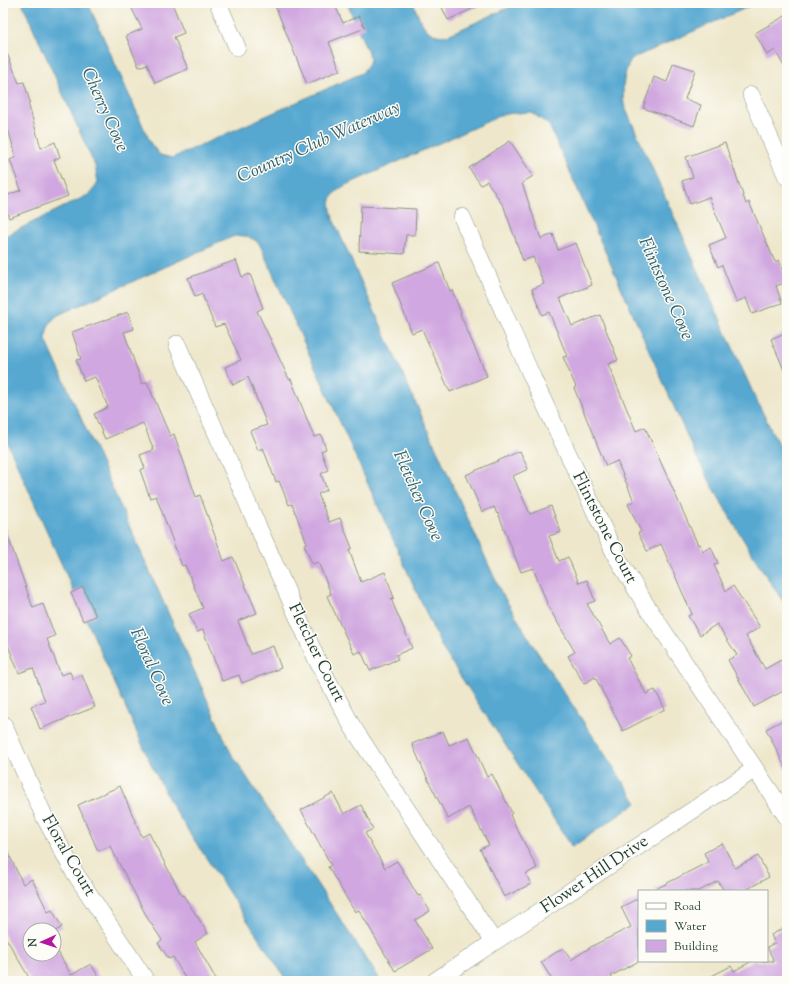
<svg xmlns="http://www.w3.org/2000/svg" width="790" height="984" viewBox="0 0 790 984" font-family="'Sorts Mill Goudy',serif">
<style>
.water{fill:#56a8d1;stroke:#3a7282}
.building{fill:#d0a7e0}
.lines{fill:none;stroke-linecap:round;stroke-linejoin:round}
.minor-casing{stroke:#869280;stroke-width:18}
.minor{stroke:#fff;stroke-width:17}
.labels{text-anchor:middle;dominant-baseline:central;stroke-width:3;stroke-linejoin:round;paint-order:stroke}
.street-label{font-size:17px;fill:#1f3d34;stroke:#fdfcf7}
.water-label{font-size:18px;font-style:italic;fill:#32626b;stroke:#fdfcf7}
</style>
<rect width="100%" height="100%" fill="#fdfcf7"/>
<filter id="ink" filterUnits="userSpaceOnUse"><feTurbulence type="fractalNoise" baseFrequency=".025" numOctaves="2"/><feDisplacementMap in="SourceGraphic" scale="8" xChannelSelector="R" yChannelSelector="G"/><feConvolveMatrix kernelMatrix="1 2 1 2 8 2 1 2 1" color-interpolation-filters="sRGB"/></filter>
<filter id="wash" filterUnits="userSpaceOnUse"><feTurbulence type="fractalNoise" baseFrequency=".012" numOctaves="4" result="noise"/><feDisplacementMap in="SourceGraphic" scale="16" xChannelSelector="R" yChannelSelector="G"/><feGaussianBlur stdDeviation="0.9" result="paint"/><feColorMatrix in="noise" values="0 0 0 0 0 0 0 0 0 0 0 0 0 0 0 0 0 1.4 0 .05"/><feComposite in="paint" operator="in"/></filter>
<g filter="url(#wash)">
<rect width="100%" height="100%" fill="#eee7cb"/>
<path class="water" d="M22,3H88L151,144L160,155L172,158L362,73L369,63L370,58L347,3H413C421,21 425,39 448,35L519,3H757L631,59C623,74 622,88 624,105L754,395L787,462V607C753,558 723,507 695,454L549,125L531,112L504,114L344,186C328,196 329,202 333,219L500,590L536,650L637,803L572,847L442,648L259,243C250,236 242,234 232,237L58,315C49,322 46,329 46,340L231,753L379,978L375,981H287L172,806L150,762L3,433V237L90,194L98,182L95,166Z"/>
<g id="blocks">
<path class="building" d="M129,3H172L184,33L174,37L188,69L155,83L147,64L139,67L126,36L142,29Z
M274,3H334L343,23L359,16L365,28L329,42L340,70L307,84Z
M440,3H485L448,20Z
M787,15V72L775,50L767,55L755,33Z
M4,46L19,83L24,82L30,102L28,103L41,148L55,142L60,157L54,160L68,196L9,218L3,202V197L21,190L10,160L16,157L5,118L3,119Z
M673,63L695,70L685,99L701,105L694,126L643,108L654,77L667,82Z
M510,141L533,176L522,183L541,239L553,234L558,250L576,243L592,285L560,298L572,326L600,315L618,360L608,364L636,431L645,427L698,545L700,544L703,551L711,547L718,563L714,565L726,591L733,586L760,627L746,636L765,669L781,660L787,669V689L754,707L728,660L737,655L717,624L700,635L688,616L692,614L661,544L647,551L638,533L641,532L628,504L634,501L617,461L606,466L574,388L576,387L563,357L567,356L549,312L542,315L532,289L544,284L533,257L523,261L504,207L487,181L481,185L469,168Z
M725,143L746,204L749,202L775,262L779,260L787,282L776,286L782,303L752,314L746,298L736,302L722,265L718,267L709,245L726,238L709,197L690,204L682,181L693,177L686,157Z
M361,206L416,209L415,235H406L404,254L359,251Z
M236,260L242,277L250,274L263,308L257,311L289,379H291L314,437L321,435L326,449L321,451L328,470L321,474L327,490L318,494L329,522L340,518L352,548L349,550L361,582L385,572L394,598L391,599L412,648L396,655L398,659L370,671L361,651L354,654L327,596L331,594L318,562L312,564L304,544L307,543L292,504L289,505L279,481L276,482L263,448L258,450L250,431L267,425L248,377L233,385L225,367L241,360L224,324L215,327L202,294L195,297L188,278Z
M439,263L450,291L452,290L461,313L460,314L487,376L450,392L422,329L412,333L392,283Z
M128,312L134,329L124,332L142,384L147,382L170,436L174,434L196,497L200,495L224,561L233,557L257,613L238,621L251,654L273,646L281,668L242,683L239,675L222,681L203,630L197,632L189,614L203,608L185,565L182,566L156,496L150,498L140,470L145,468L140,455L154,450L143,423L105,439L94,414L108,407L95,377L84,381L76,360L81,359L72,332Z
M787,332V377L771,339Z
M520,451L528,469L513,476L530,514L551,506L561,532L549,536L559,561L568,557L579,583L587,580L595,601L587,604L610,644L620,638L631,656L627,658L646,694L655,690L665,709L623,731L595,677L584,684L568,656L575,652L549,608L533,568L521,572L498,513L497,514L494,507L482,512L466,475Z
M3,528H5L33,608L43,604L55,636L47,639L61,675L70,672L73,679L82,675L95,707L40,729L31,706L45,701L33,668L19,673L7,643L3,645Z
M83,587L96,616L83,621L71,593Z
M787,718V771L766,729Z
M443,731L449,745L469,737L487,777L492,774L512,813L510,815L537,868L526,874L531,884L504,897L480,849L489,845L469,807L448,819L429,782L412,744Z
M120,786L142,837L149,833L182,896L183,895L208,933L195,942L217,981H187L173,957L169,959L158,943L162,940L148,919L110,846L98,851L78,805Z
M333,793L344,814L361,805L373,829L365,833L385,868L397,861L418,896L420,895L430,911L415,920L432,949L395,971L359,910L355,912L328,867L331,865L301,810Z
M3,842L23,884L32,879L48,912L52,910L62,927L54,932V930H30V954H54V945L71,975L91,964L101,981H31L3,933Z
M722,843L735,868L758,856L769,877L744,891H724L718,881L699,891H652L708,862L704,853Z
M639,898V961L611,976L614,981H553L541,962L563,948L571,960L594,945L631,927L621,907Z
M787,926V981H702L731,966L734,971L752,961H774L767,947L775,943L771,935Z"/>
</g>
</g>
<g filter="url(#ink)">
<use href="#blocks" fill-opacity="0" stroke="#869280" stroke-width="1"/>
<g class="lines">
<g class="minor-casing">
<path id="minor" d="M218,3L237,47
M751,95L787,177
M462,217L533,379L616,556L644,602L787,817
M177,344L317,660L352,726L494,942
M3,724L45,818L73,870L146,981
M435,981L755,769"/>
</g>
<use href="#minor" class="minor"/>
</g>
</g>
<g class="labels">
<g class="street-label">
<text transform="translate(604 528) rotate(63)">Flintstone Court</text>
<text transform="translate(316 653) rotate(64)">Fletcher Court</text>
<text transform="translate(68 856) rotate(60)">Floral Court</text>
<text transform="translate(595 875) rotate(-34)">Flower Hill Drive</text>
</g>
<g class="water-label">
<text transform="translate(104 110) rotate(66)">Cherry Cove</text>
<text transform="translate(319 143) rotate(-24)">Country Club Waterway</text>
<text transform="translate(665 289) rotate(66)">Flintstone Cove</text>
<text transform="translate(417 496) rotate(66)">Fletcher Cove</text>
<text transform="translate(151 667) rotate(66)">Floral Cove</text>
</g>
</g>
<rect width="790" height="984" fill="none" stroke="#fdfcf7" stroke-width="16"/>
<rect x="638" y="890" width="130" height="72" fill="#fdfcf7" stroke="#a4b0a9"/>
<rect x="646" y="903" width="20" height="6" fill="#ffffff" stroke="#a4b0a9"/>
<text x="674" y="910" font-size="12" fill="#1f3d34">Road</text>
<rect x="646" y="920" width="20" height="12" fill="#56a8d1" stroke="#a4b0a9"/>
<text x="674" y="930" font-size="12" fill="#1f3d34">Water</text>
<rect x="646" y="940" width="20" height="12" fill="#d0a7e0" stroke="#a4b0a9"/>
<text x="674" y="950" font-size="12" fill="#1f3d34">Building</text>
<g transform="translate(42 942) rotate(267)"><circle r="19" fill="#fdfcf7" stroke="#a4b0a9"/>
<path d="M0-3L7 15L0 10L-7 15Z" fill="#b5179e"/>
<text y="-6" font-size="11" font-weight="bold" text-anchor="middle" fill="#1f3d34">N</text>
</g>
</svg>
